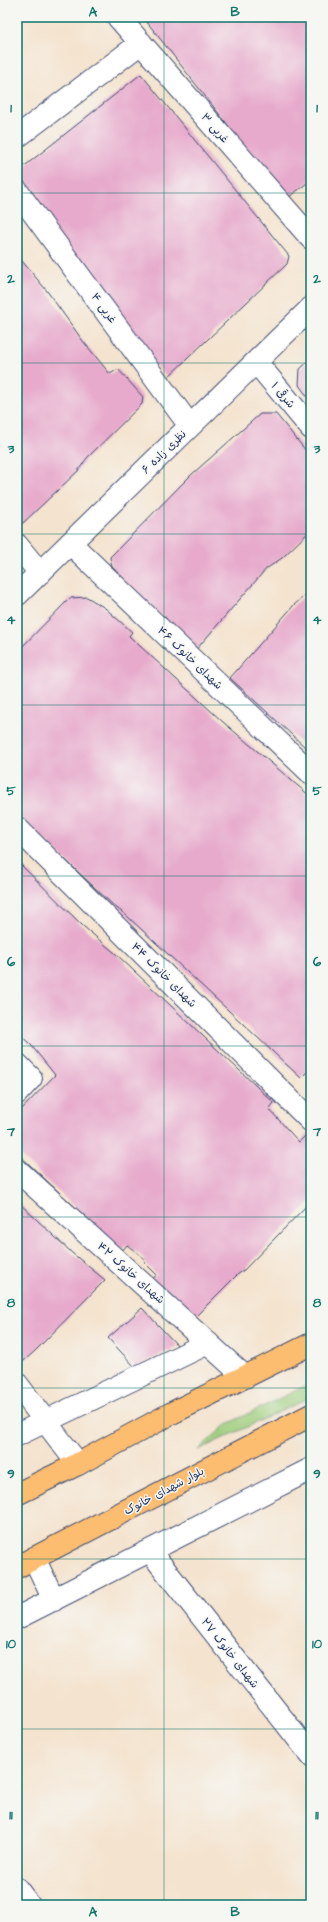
<svg xmlns="http://www.w3.org/2000/svg" width="328" height="1922" viewBox="0 0 328 1922" font-family="'Architects Daughter','Playpen Sans Arabic',sans-serif">
<style>
.green{fill:#9fcd7b;stroke:#5d7e6c}
.building{fill:#e7aacc}
.lines{fill:none;stroke-linecap:round;stroke-linejoin:round}
.minor-casing{stroke:#3c4a6f;stroke-width:24}
.major-casing{stroke:#3c4a6f;stroke-width:24}
.minor{stroke:#fff;stroke-width:22}
.major{stroke:#fcbd6f;stroke-width:22}
.grid{fill:none;stroke:#0f766e;stroke-width:1;stroke-opacity:0.55}
.labels{text-anchor:middle;dominant-baseline:central;stroke-width:3;stroke-linejoin:round;paint-order:stroke}
.street-label{font-size:11px;fill:#1b2f5e;stroke:#f6f6f2}
.neatline{fill:none;stroke:#0f766e;stroke-width:1.5}
.grid-label{font-size:13px;text-anchor:middle;font-weight:bold;fill:#0f766e}
</style>
<rect width="100%" height="100%" fill="#f6f6f2"/>
<filter id="ink" filterUnits="userSpaceOnUse"><feTurbulence type="fractalNoise" baseFrequency=".025" numOctaves="2"/><feDisplacementMap in="SourceGraphic" scale="8" xChannelSelector="R" yChannelSelector="G"/><feConvolveMatrix kernelMatrix="1 2 1 2 8 2 1 2 1" color-interpolation-filters="sRGB"/></filter>
<filter id="wash" filterUnits="userSpaceOnUse"><feTurbulence type="fractalNoise" baseFrequency=".012" numOctaves="4" result="noise"/><feDisplacementMap in="SourceGraphic" scale="16" xChannelSelector="R" yChannelSelector="G"/><feGaussianBlur stdDeviation="0.9" result="paint"/><feColorMatrix in="noise" values="0 0 0 0 0 0 0 0 0 0 0 0 0 0 0 0 0 1.4 0 .05"/><feComposite in="paint" operator="in"/></filter>
<g filter="url(#wash)">
<rect width="100%" height="100%" fill="#f4e3ce"/>
<path class="green" d="M311,1383V1397L198,1450L227,1424Z"/>
<g id="blocks">
<path class="building" d="M143,17H311V180L289,197L253,157Z
M141,74L289,256L287,264L167,378L17,199V172Z
M17,255L47,291L83,341L110,374L118,369L143,397L142,404L87,458L78,471L23,523L17,522Z
M311,359V402L299,385L300,369Z
M260,414H276L311,457V530L282,558L266,569L194,652L162,623L167,619L146,603L113,572L110,557L190,476Z
M311,590V755L304,746L230,678L294,605Z
M87,597L105,608L132,632L129,636L223,722L311,797V1068L301,1078L127,916L113,905L17,814V652L70,598Z
M17,861L83,926L116,954L274,1103L269,1109L299,1142L311,1130V1201L244,1270L237,1275L186,1326L152,1279L157,1275L145,1263L144,1258L127,1245L122,1251L17,1153V1114L55,1075L31,1045L17,1032Z
M17,1201L72,1253L105,1280L35,1351L18,1366Z
M142,1308L178,1346L135,1367L108,1338Z"/>
</g>
</g>
<g filter="url(#ink)">
<use href="#blocks" fill-opacity="0" stroke="#3c4a6f" stroke-width="1"/>
<g class="lines">
<g class="minor-casing">
<path id="minor" d="M118,17L311,238
M17,137L141,43
M17,191L190,426
M256,362L311,428
M70,543L311,773
M17,545L40,573
M17,595L311,308
M17,828L311,1121
M17,1064L31,1078L17,1093
M17,1170L245,1377
M17,1384L78,1464
M17,1435L208,1343
M150,1551L311,1755
M34,1558L54,1600
M17,1618L311,1469
M17,1889L29,1905"/>
</g>
<g class="major-casing">
<path id="major" d="M17,1494L78,1464L172,1413L311,1344
M17,1567L311,1415"/>
</g>
<use href="#minor" class="minor"/>
<use href="#major" class="major"/>
</g>
</g>
<path class="grid" d="M164,17V1905M17,193H311M17,363H311M17,534H311M17,705H311M17,876H311M17,1046H311M17,1217H311M17,1388H311M17,1559H311M17,1729H311"/>
<g class="labels">
<g class="street-label">
<text transform="translate(215 128) rotate(49)">۳ غربی</text>
<text transform="translate(104 308) rotate(54)">۴ غربی</text>
<text transform="translate(283 395) rotate(50)">شرقی ۱</text>
<text transform="translate(164 452) rotate(-44)">نظری زاده ۶</text>
<text transform="translate(190 658) rotate(44)">۴۶ شهدای خانوک</text>
<text transform="translate(164 975) rotate(45)">۴۴ شهدای خانوک</text>
<text transform="translate(131 1273) rotate(42)">شهدای خانوک ۴۲</text>
<text transform="translate(164 1491) rotate(-28)">بلوار شهدای خانوک</text>
<text transform="translate(230 1653) rotate(52)">شهدای خانوک ۲۷</text>
</g>
</g>
<rect width="328" height="1922" fill="none" stroke="#f6f6f2" stroke-width="44"/>
<rect x="22" y="22" width="284" height="1878" class="neatline"/>
<g class="grid-label">
<text x="93" y="16">A</text>
<text x="235" y="16">B</text>
<text x="11" y="112">1</text>
<text x="317" y="112">1</text>
<text x="11" y="283">2</text>
<text x="317" y="283">2</text>
<text x="11" y="453">3</text>
<text x="317" y="453">3</text>
<text x="11" y="624">4</text>
<text x="317" y="624">4</text>
<text x="11" y="795">5</text>
<text x="317" y="795">5</text>
<text x="11" y="966">6</text>
<text x="317" y="966">6</text>
<text x="11" y="1136">7</text>
<text x="317" y="1136">7</text>
<text x="11" y="1307">8</text>
<text x="317" y="1307">8</text>
<text x="11" y="1478">9</text>
<text x="317" y="1478">9</text>
<text x="11" y="1648">10</text>
<text x="317" y="1648">10</text>
<text x="11" y="1819">11</text>
<text x="317" y="1819">11</text>
<text x="93" y="1916">A</text>
<text x="235" y="1916">B</text>
</g>
</svg>
